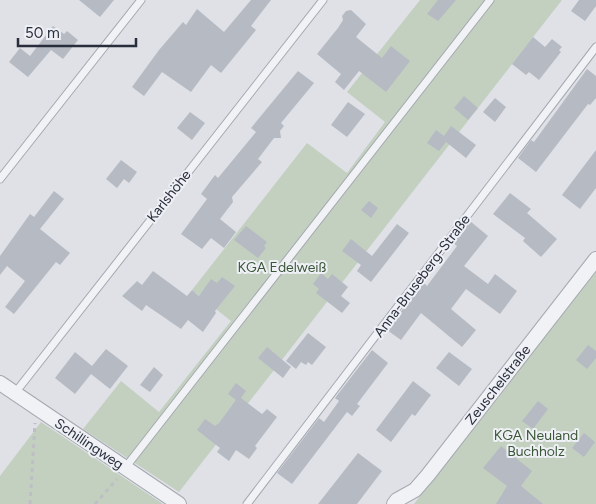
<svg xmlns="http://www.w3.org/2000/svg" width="596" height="504" viewBox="0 0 596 504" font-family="Figtree,sans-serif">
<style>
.green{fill:#c3d0c0}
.building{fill:#b6bac3}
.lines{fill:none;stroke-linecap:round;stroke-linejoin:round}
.service-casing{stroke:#a5a8b0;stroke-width:9}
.minor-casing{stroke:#a5a8b0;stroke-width:16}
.path{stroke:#bdbfc5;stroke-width:3;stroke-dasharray:4 4;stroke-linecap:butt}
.service{stroke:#f1f2f5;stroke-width:7}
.minor{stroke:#f1f2f5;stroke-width:14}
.labels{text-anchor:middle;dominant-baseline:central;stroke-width:4;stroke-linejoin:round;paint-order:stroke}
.street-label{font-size:14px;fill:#292e3c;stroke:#eef0f5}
.park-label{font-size:14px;fill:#3b5738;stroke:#eef0f5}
</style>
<rect width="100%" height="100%" fill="#dfe1e7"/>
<path class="green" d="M420,0H562L179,492L83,429L121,381L159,412L231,321L192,290L307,143L347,173L385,122L347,92Z
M596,267V504H414Z
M41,422L163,504H0V476Z"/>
<path class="building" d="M79,0H114L100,17Z
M251,0H271L251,26L256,30L221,73L211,65L191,92L162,72L144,96L132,87L159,50L183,22L186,25L197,9L224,32Z
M438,0H456L438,21L427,14Z
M579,0H596V6L585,21L571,11Z
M351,10L366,24L356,37L382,58L391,46L410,61L386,92L359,71L344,90L335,82L341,74L317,54L338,28L343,20L342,16L346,11Z
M53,26L64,34L67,31L78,40L63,59L51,50L28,77L9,62L20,48L30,56Z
M533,37L545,47L552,39L562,47L559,50L561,52L539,80L529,72L526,75L512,64Z
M587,69L596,76V98L590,105L588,104L536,172L518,158L531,140L534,142Z
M298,71L314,83L281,123L284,126L280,131L281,138H274L258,159L262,162L232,197L233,202L220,219L236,232L224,248L211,238L202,249L181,234L207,199L201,194L215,175L218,178L256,132L251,128Z
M464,96L478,108L468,120L454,108Z
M495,98L506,107L495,122L483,112Z
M348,102L365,114L347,137L331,125Z
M190,112L205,123L192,140L177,128Z
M451,126L476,145L466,158L446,142L439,151L427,143L436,130L444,136Z
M596,150V188L580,209L562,195Z
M121,160L137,172L129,183L124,179L117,188L106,179Z
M54,191L64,199L40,229L70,253L60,265L56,262L14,314L5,307L25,281L7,266L0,275V256L30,214L34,217Z
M510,193L531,209L527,213L557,239L541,257L523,241L525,238L493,214Z
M369,201L378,208L371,218L361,210Z
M470,221L488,236L464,266L488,284L495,274L517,291L500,314L466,289L451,309L476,330L462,347L421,313L401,340L387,330L423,282L427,286L457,246L453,243Z
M397,224L409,233L371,282L357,271L361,265L342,251L351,239L372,256Z
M246,226L267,242L264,246L266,248L258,258L234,240Z
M153,271L187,296L192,290L199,296L211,279L217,283L222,277L235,286L215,311L216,313L203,332L188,320L181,329L146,305L142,311L122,296L137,281L142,285Z
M321,273L328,279L332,274L348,287L341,296L350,303L342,313L316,293L319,289L313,284Z
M308,333L326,347L312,365L308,362L306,365L301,362L296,369L286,361Z
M588,345L596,351V358L587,369L576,360Z
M267,347L291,367L283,378L258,358Z
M106,349L128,366L110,389L91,374L75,394L55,378L75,352L92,366Z
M372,350L388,363L357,404L360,406L352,416L347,412L292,484L277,473L319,418L324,422L339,401L335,398Z
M449,352L472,369L459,386L436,368Z
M154,367L163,375L150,392L140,385Z
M413,381L431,395L415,416L412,414L391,442L376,430Z
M236,383L246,391L241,398L262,414L267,409L277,417L255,446L257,448L249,459L236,450L229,461L217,452L220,448L197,430L205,419L215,426L219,423L236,400L228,394Z
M538,401L548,409L533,429L522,421Z
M584,433L595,442L584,457L572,448Z
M501,446L532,471L521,486L543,504H496L507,486L483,468Z
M358,453L382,471L357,504H318Z"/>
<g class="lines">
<g class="service-casing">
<path id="service" d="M0,179L141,0
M15,393L323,0
M125,468L490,0
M247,504L596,47"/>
</g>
<g class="minor-casing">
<path id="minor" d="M0,383L179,504
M394,504L397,500L415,490L428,475L596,259"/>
</g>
<path class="path" d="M30,504L35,423
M95,504L117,479"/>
<use href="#service" class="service"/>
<use href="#minor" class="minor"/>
</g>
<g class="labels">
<g class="street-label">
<text transform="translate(169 196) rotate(-52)">Karlshöhe</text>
<text transform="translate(422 276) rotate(-53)">Anna-Bruseberg-Straße</text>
<text transform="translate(498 385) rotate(-52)">Zeuschelstraße</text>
<text transform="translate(89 444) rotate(34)">Schillingweg</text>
</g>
<g class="park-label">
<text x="282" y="267">KGA Edelweiß</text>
<text x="536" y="435">KGA Neuland<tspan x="536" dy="16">Buchholz</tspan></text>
</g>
</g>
<path d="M18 38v8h118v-8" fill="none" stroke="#292e3c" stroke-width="2.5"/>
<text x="25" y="38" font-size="15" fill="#292e3c" stroke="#eef0f5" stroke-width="4" paint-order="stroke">50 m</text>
</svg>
